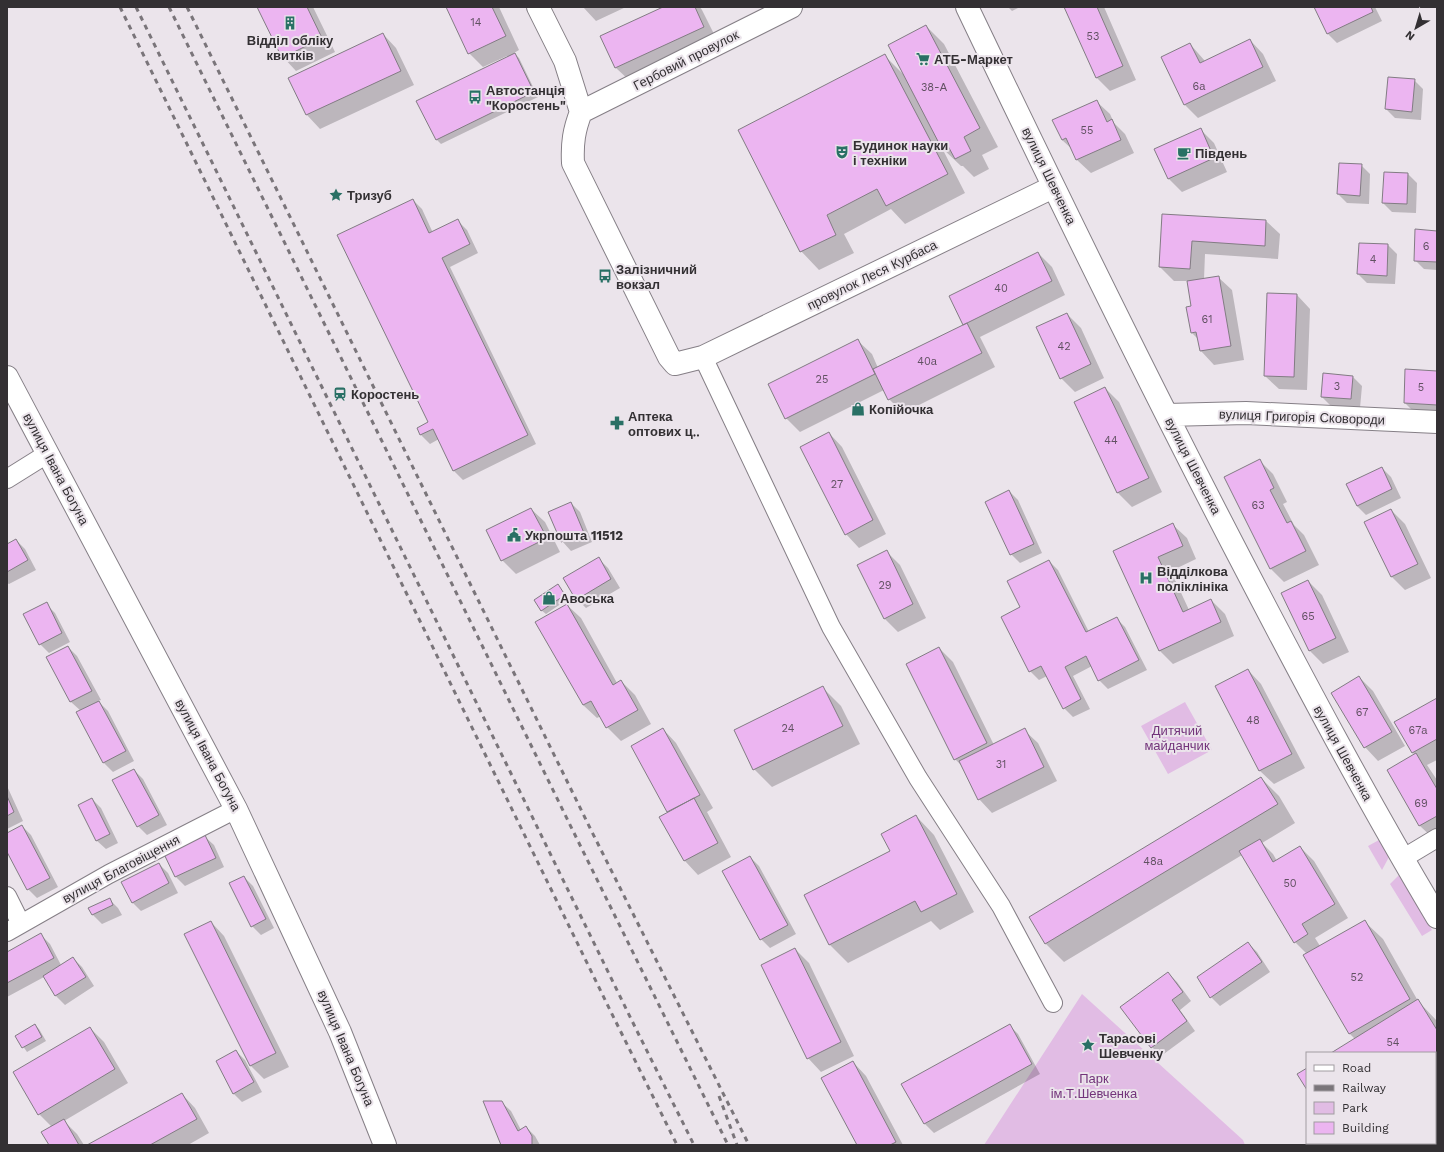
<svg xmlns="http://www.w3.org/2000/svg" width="1444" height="1152" viewBox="0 0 1444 1152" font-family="'Work Sans',sans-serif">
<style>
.green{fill:#e1bce4}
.shadow{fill:#0003}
.building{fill:#ecb5f1;stroke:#827c83}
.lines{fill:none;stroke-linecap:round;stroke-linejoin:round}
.street-casing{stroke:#857f86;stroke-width:20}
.secondary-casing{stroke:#857f86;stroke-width:24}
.street{stroke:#fff;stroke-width:18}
.secondary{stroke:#fff;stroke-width:22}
.rail{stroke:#7a757a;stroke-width:3;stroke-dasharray:5 5;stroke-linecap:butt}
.labels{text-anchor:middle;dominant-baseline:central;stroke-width:4;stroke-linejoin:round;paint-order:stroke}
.number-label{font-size:11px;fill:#615162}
.poi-label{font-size:13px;font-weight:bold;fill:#333033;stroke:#ebe4eb;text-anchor:start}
.street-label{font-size:13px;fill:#333033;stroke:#ebe4eb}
.park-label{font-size:13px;fill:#73347b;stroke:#ebe4eb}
</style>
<rect width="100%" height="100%" fill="#ebe4eb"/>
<path class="green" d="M1185,702L1212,750L1168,774L1141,726Z
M1379,840L1389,857L1382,870L1368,846Z
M1399,875L1432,930L1422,936L1390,884Z
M1082,994L1243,1140L1245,1145H984Z"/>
<path class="shadow" d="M258,7H313L335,52L296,71L283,57Z
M447,7H499L519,50L514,53L519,58L538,97L441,144L437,140L418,101L508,57L507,56L483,67L469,53Z
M583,7H626L596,21Z
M665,7H700L702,10L717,40L630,81L616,68Z
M1008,7H1020L1012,11Z
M1065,7H1104L1136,80L1110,91L1096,77Z
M1315,7H1375L1382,21L1337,43L1328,34Z
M926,26L944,44L998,147L982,155L989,169L974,177L963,166H961L942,148L965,193L905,224L891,209L844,234L854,253L819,270L801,251L884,55L903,74Z
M383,34L396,48L414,85L320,129L307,115L289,78Z
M1250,40L1263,54L1276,81L1198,118L1184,104L1190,44L1205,61Z
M1414,80L1423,89L1421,120L1395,118L1386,109Z
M1096,101L1110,114L1114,123L1125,134L1134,153L1091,173L1077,160L1073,150L1062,140Z
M1200,129L1214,143L1227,172L1182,192L1168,178Z
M1361,165L1370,174L1369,204L1347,203L1338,194Z
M1408,174L1417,183L1416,213L1392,212L1383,203Z
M413,200L422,209L433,233L458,221L467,230L478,253L450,267L536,444L463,480L454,471L439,439L430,444L421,435L418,428L429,423Z
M1163,215L1266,221L1280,234L1278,259L1205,254L1204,279L1218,277L1232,290L1244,360L1214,365L1201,351L1199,340L1192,333V307L1188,281H1174L1160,267Z
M1437,232V270L1424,269L1415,260Z
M1388,245L1397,254L1395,284L1367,283L1358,274Z
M1038,253L1052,267L1065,295L980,337L995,367L903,413L889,399L884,390L800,432L786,418L858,341L872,354L878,368L964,325Z
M1297,295L1310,309L1307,390L1279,389L1265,376Z
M1067,314L1081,328L1104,378L1075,392L1061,378Z
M1406,370L1437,372V413L1414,412L1405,403Z
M1353,377L1362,386L1360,408L1331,406L1322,397Z
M1105,388L1119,402L1162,492L1132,507L1118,493L1075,403Z
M829,433L842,447L886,534L859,548L846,534Z
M1259,460L1273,474L1287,502L1283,504L1294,525L1304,535L1319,565L1284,582L1270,568Z
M1382,468L1391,477L1401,498L1366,515L1357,506Z
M1009,491L1018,500L1042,553L1020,563L1011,554Z
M571,503L580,512L592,542L571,551L562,541Z
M531,509L545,522L560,552L516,574L502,560Z
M1391,510L1405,524L1431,578L1405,590L1391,576Z
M1173,525L1187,538L1196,559L1171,571L1189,610L1211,600L1225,614L1234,636L1173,664L1159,650L1114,551Z
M16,540L25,549L36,570L9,584L7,583V545Z
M887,552L900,565L926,618L898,632L884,618Z
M599,559L608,568L620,588L586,608L577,599Z
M1049,561L1058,570L1089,632L1116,618L1125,627L1147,670L1108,689L1099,680L1092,666L1073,676L1090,709L1073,717L1064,708L1047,676L1039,680L1030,671Z
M1308,581L1322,595L1349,652L1323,664L1310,651L1282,594Z
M558,586L568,599L546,614L541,610Z
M46,604L55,613L70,642L49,653L40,644Z
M567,605L581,618L617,683L621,681L635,695L651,724L621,741L607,727L601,716L597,718L583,705Z
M68,647L77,656L101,700L98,701L108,711L134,761L113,772L104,763L78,713L81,711L71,702L48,658Z
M939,648L953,662L994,745L1024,730L1038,743L1057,781L992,813L979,799L963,767L955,759Z
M1248,670L1261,684L1305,768L1274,784L1260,771L1216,686Z
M1359,677L1373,691L1405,746L1378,761L1365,747Z
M823,688L841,706L860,744L772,787L754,769Z
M1437,699V760L1427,765L1437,780V838L1434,839L1420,826L1388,771L1415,755L1412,752Z
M663,729L676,743L713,808L707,812L731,857L698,875L685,861L660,817L669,813L632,746Z
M134,770L143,779L167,825L147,835L138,826Z
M1261,778L1279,796L1295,823L1262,843L1273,854L1277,861L1300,847L1314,861L1348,918L1315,938L1320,946L1364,921L1383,939L1418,1001L1437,1021V1096L1435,1093V1053H1333L1355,1039L1349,1033L1307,954L1295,942L1242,855L1064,962L1046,944L1030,917Z
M7,786L23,821L7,829Z
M92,799L101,808L118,843L106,849L96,840Z
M916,816L934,835L974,912L940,930L931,921L848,963L830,945L805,895L891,851Z
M22,826L31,835L58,887L37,898L28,889L7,850V834Z
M204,836L214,845L224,867L185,886L176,877L165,855Z
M750,857L759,866L796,934L770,948L761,939Z
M159,864L168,873L178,893L141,911L132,902Z
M244,877L253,886L274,928L261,935L252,926Z
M109,899L118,908L122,915L102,924L93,915L90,908Z
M211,922L224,936L289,1067L264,1079L250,1065Z
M41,935L50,944L61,965L73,958L82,967L94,986L65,1005L56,996L44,977L7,997V953Z
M1248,943L1257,952L1270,972L1220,1006L1211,997L1198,977Z
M795,949L809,963L854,1056L821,1072L808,1058Z
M1168,973L1177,982L1191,1001L1180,1010L1195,1031L1161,1056L1152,1047L1122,1008Z
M35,1025L39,1029L46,1041L27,1052L16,1036Z
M1009,1025L1018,1034L1040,1074L934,1133L925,1124L903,1084Z
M90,1028L104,1042L128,1083L64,1121L77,1134L84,1145H50L52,1127L39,1114Z
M236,1051L245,1060L262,1092L242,1102L233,1093Z
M853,1062L866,1076L903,1145H858Z
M182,1094L195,1108L209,1133L188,1145H89Z
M501,1102L511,1111L521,1130L526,1127L535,1136L540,1145H502Z
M1397,1143H1422L1423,1145H1398Z"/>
<path class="building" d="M257,7H307L322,38L282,58Z
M446,7H492L506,36L468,54Z
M663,7H695L704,27L615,68L600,36Z
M1064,7H1097L1123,66L1096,78Z
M1314,7H1371L1373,12L1327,34Z
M926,25L980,128L964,137L971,151L955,159L948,146L942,149L888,45Z
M383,33L401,71L306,115L288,78Z
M1250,39L1263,67L1184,105L1161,57L1190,43L1200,63Z
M515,53L534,92L436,140L416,101Z
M885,54L948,174L886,206L877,189L827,215L836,235L800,252L738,130Z
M1388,77L1415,79L1412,112L1385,109Z
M1097,100L1107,122L1112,119L1121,140L1076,160L1066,138L1062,140L1052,120Z
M1201,128L1214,158L1168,179L1154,149Z
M1339,163L1362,164L1360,196L1337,194Z
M1384,172L1408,173L1407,204L1382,203Z
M413,199L429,233L458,219L470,244L442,258L528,435L453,471L433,429L420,435L417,428L428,422L337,235Z
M1162,214L1266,220L1265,246L1192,241L1190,269L1159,267Z
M1415,229L1437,231V262L1414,261Z
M1359,243L1388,244L1387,276L1357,274Z
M1038,252L1052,281L963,325L949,296Z
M1219,276L1231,346L1200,351L1196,332L1191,333L1186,307L1191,306L1187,281Z
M1267,293L1297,294L1294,377L1264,376Z
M1067,313L1091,364L1060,379L1036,327Z
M967,323L982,353L888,400L873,369Z
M858,339L875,374L785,419L768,384Z
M1405,369L1437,371V405L1404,403Z
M1323,373L1353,376L1351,399L1321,397Z
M1105,387L1149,478L1117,493L1074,402Z
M829,432L873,520L845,535L800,447Z
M1260,459L1274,488L1270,490L1287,523L1291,521L1306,551L1270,569L1224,477Z
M1382,467L1392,489L1357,506L1346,484Z
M1009,490L1034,544L1010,555L985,502Z
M571,502L584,533L561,542L548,512Z
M531,508L547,538L501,561L486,530Z
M1391,509L1418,564L1391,577L1364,522Z
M1173,523L1183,546L1158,557L1183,612L1211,599L1221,622L1159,651L1113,551Z
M16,539L28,560L7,572V544Z
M887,550L913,604L884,619L857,565Z
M599,557L611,579L576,600L563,578Z
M1049,560L1086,632L1117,617L1139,660L1098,681L1086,656L1065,667L1081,699L1063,709L1041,666L1029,672L1001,617L1020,607L1007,581Z
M1308,580L1336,638L1309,651L1281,593Z
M558,584L565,595L541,611L534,600Z
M47,602L62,633L39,645L23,614Z
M567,604L613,685L621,680L638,710L606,728L591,701L583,705L535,622Z
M68,646L92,691L70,702L46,657Z
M939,647L987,743L954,760L906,664Z
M1248,669L1292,754L1259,771L1215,686Z
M1359,676L1392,732L1364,748L1331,693Z
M823,686L843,726L753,770L734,730Z
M1437,698V739L1412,753L1394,722Z
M99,701L126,751L103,763L76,712Z
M663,728L700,795L667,812L631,746Z
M1025,728L1044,767L978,800L959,761Z
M1416,753L1437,789V816L1419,826L1387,770Z
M134,769L159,815L137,827L112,780Z
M1261,777L1278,804L1045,944L1029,917Z
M7,796L14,812L7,816Z
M92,798L110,834L96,841L78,805Z
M694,798L718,843L684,861L659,817Z
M916,815L957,894L921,912L915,901L829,945L804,895L890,851L881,834Z
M22,825L50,878L27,890L7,852V833Z
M205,835L216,858L175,877L164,854Z
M1260,839L1273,862L1300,846L1335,904L1302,924L1308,934L1294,943L1239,851Z
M750,856L788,925L760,940L722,871Z
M159,863L169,883L132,903L121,882Z
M244,876L266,919L251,927L229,883Z
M110,898L113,905L92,915L88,908Z
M1365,920L1410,999L1349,1034L1303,955Z
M211,921L276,1053L250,1066L184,934Z
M41,933L54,958L7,983V952Z
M1248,942L1262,962L1210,998L1197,977Z
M795,948L841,1042L807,1059L761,965Z
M73,957L86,977L55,996L43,976Z
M1168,972L1183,992L1172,1000L1187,1021L1151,1048L1120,1007Z
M1418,999L1437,1030V1098L1435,1095V1053H1331Z
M35,1024L42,1037L22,1048L15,1036Z
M1010,1024L1032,1064L924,1124L901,1084Z
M90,1027L115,1069L38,1115L13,1072Z
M236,1050L254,1082L233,1094L216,1061Z
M853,1061L896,1142L890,1145H857L821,1078Z
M1307,1068V1090L1297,1074Z
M182,1093L197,1119L150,1145H87Z
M483,1101H502L518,1131L526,1126L532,1136V1145H501Z
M64,1119L79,1145H49L41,1132Z
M1312,1143H1338L1339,1145H1310Z
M1396,1143H1416L1417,1145H1397Z"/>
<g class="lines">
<g class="street-casing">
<path id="street" d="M703,357L831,627L918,778L1001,906L1053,1003
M7,479L47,454
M1402,859L1437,838
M7,896L21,924
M7,932L109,874L236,809"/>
</g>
<g class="secondary-casing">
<path id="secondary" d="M538,7L565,61L581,112
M967,7C1056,193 1146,378 1241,560C1304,681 1367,800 1437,917
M581,112C574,130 572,143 573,163L669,357L675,364L703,357L1053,187
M581,112L791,7
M7,377L236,809L340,1032L385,1145
M1167,415L1246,413L1437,422"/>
</g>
<use href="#street" class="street"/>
<use href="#secondary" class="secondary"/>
<path class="rail" d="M120,7L611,1012L677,1145
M136,7L637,1031L694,1145
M169,7L577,839L728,1145
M187,7L591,830L749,1145
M719,1096L737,1145"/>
</g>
<defs>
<g id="building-bare" transform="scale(1.08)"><path d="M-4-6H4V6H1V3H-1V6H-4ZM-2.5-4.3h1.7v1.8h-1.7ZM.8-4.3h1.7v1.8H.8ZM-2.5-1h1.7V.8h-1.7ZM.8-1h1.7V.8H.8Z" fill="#297065" stroke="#ebe4eb" stroke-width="2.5" paint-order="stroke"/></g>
<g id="supermarket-bare" transform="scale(1.08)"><path d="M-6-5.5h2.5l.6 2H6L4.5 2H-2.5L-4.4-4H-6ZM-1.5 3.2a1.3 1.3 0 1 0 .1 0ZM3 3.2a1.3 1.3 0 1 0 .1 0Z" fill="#297065" stroke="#ebe4eb" stroke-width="2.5" paint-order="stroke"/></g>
<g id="bus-bare" transform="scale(1.08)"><path d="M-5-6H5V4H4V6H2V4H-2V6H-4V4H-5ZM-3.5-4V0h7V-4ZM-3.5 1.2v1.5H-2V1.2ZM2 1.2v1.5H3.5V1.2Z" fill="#297065" stroke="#ebe4eb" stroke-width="2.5" paint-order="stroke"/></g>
<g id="theatre-bare" transform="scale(1.08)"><path d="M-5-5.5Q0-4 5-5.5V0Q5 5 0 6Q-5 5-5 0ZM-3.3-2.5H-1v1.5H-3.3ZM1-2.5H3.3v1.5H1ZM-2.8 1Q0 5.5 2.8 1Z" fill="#297065" stroke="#ebe4eb" stroke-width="2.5" paint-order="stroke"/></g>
<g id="cafe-bare" transform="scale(1.08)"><path d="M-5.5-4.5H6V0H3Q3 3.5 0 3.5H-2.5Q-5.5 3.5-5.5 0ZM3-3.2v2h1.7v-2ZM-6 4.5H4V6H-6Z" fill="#297065" stroke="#ebe4eb" stroke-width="2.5" paint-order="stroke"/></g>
<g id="sight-bare" transform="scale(1.08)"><path d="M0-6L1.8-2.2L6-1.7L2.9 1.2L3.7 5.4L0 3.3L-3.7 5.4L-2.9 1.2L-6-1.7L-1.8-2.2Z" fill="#297065" stroke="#ebe4eb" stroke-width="2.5" paint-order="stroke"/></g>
<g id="station-bare" transform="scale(1.08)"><path d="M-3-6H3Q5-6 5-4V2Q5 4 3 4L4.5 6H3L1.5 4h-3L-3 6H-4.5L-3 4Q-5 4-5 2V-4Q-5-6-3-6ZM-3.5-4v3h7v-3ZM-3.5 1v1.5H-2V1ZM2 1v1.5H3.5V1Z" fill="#297065" stroke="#ebe4eb" stroke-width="2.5" paint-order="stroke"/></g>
<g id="shop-bare" transform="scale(1.08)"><path d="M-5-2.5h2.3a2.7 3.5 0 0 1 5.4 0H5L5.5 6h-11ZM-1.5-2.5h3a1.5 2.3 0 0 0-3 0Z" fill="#297065" stroke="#ebe4eb" stroke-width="2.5" paint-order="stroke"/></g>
<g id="pharmacy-bare" transform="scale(1.08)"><path d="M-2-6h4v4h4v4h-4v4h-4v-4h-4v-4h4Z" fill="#297065" stroke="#ebe4eb" stroke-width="2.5" paint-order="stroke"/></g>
<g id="civic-bare" transform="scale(1.08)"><path d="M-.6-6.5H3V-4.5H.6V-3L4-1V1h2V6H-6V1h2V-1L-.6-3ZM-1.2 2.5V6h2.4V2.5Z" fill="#297065" stroke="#ebe4eb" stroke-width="2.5" paint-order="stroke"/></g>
<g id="hospital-bare" transform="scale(1.08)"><path d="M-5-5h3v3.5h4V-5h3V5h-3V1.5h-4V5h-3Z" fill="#297065" stroke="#ebe4eb" stroke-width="2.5" paint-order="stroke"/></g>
</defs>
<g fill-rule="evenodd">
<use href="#building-bare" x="290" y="23"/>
<use href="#supermarket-bare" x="923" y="59"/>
<use href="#bus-bare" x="475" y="97"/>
<use href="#theatre-bare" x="842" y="152"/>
<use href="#cafe-bare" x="1184" y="153"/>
<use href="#sight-bare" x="336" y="195"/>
<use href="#bus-bare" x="605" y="276"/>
<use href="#station-bare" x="340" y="394"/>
<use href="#shop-bare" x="858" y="409"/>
<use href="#pharmacy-bare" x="617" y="423"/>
<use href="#civic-bare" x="514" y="535"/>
<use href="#hospital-bare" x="1146" y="578"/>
<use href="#shop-bare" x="549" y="598"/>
<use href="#sight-bare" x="1088" y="1045"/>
</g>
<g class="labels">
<g class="number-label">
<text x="476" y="22">14</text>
<text x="1093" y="36">53</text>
<text x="1199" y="86">6а</text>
<text x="934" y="87">38-А</text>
<text x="1087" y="130">55</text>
<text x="1426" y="246">6</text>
<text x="1373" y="259">4</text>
<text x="1001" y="288">40</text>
<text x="1207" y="319">61</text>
<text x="1064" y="346">42</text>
<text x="927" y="361">40а</text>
<text x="822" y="379">25</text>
<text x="1337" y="386">3</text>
<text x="1421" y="387">5</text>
<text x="1111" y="440">44</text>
<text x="837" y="484">27</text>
<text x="1258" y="505">63</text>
<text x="885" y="585">29</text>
<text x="1308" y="616">65</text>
<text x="1362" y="712">67</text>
<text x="1253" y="720">48</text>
<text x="788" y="728">24</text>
<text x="1418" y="730">67а</text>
<text x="1001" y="764">31</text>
<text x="1421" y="803">69</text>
<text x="1153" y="861">48а</text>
<text x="1290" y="883">50</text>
<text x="1357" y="977">52</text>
<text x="1393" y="1042">54</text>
</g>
<g class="poi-label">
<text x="290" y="40" text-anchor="middle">Відділ обліку<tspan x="290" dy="15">квитків</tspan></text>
<text x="934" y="59">АТБ-Маркет</text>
<text x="486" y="90">Автостанція<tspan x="486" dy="15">"Коростень"</tspan></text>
<text x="853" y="145">Будинок науки<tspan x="853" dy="15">і техніки</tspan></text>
<text x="1195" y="153">Південь</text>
<text x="347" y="195">Тризуб</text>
<text x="616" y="269">Залізничний<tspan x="616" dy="15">вокзал</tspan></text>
<text x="351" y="394">Коростень</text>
<text x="869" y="409">Копійочка</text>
<text x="628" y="416">Аптека<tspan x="628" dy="15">оптових ц‥</tspan></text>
<text x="525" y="535">Укрпошта 11512</text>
<text x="1157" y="571">Відділкова<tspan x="1157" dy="15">поліклініка</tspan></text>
<text x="560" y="598">Авоська</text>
<text x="1099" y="1038">Тарасові<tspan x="1099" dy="15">Шевченку</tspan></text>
</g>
<g class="street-label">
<text transform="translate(686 60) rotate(-27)">Гербовий провулок</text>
<text transform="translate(1049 176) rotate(64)">вулиця Шевченка</text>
<text transform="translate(872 275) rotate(-26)">провулок Леся Курбаса</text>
<text transform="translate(1302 417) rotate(2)">вулиця Григорія Сковороди</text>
<text transform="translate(1193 466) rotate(63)">вулиця Шевченка</text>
<text transform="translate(56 469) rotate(62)">вулиця Івана Богуна</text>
<text transform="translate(1343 753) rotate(61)">вулиця Шевченка</text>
<text transform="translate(208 755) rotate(62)">вулиця Івана Богуна</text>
<text transform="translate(121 869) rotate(-28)">вулиця Благовіщення</text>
<text transform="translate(346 1048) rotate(67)">вулиця Івана Богуна</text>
</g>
<g class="park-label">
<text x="1177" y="730">Дитячий<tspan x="1177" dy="15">майданчик</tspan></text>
<text x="1094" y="1078">Парк<tspan x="1094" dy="15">ім.Т.Шевченка</tspan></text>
</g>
</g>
<rect width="1444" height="1152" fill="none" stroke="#333033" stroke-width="16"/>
<rect x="1306" y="1052" width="130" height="92" fill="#ebe4eb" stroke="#a19ca1"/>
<rect x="1314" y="1065" width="20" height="6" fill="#ffffff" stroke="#a19ca1"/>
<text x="1342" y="1072" font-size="12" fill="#333033">Road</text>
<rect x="1314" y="1085" width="20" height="6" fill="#7a757a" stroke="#a19ca1"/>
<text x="1342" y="1092" font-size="12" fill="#333033">Railway</text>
<rect x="1314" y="1102" width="20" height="12" fill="#e1bce4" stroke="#a19ca1"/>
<text x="1342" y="1112" font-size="12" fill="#333033">Park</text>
<rect x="1314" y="1122" width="20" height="12" fill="#ecb5f1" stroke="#a19ca1"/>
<text x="1342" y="1132" font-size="12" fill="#333033">Building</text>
<g transform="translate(1416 28) rotate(218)" stroke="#ebe4eb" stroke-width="3" paint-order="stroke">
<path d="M0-3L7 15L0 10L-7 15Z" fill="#333033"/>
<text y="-6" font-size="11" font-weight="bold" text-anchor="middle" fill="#333033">N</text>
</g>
</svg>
